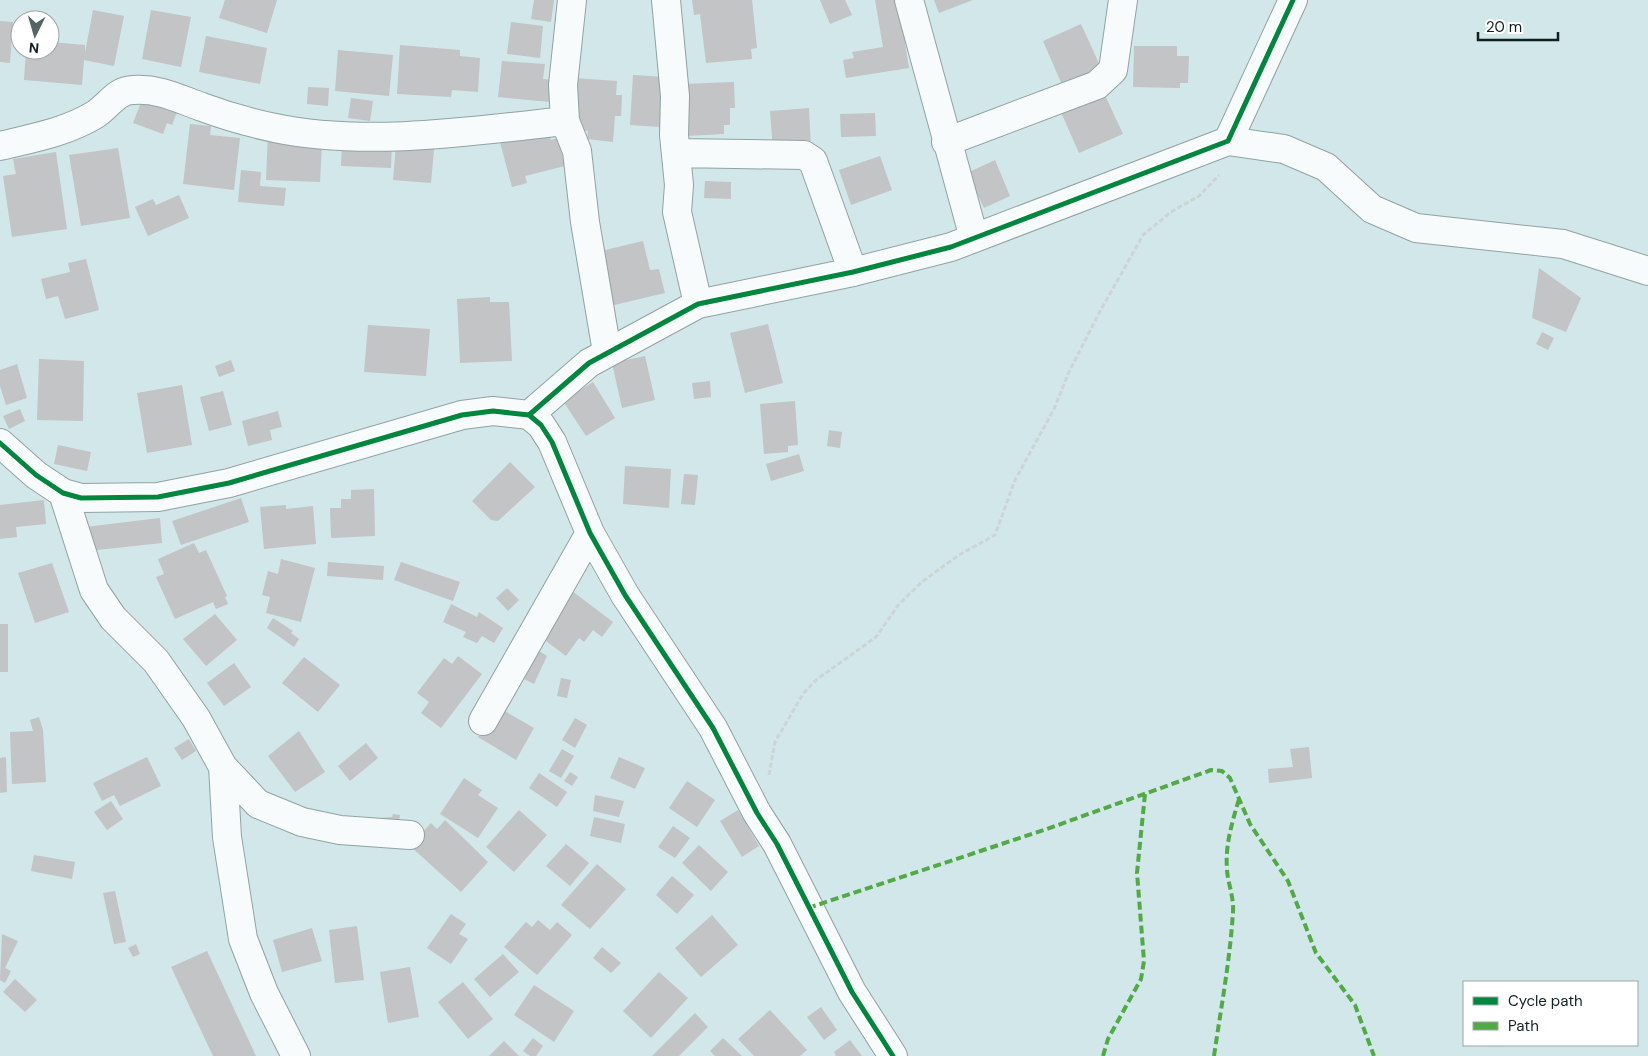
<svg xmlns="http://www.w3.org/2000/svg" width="1648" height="1056" viewBox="0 0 1648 1056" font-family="'DM Sans',sans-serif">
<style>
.building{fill:#c2c4c6}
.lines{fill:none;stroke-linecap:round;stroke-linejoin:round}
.minor-casing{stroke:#91a2a3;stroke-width:30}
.path{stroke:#ced4d5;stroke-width:3;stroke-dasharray:5 2.5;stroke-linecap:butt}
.minor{stroke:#f8fbfc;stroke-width:28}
.quiet{stroke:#51aa43;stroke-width:4;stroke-dasharray:8 4;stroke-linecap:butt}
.cycleway-casing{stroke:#fff;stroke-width:8}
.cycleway{stroke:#00873e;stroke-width:5}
</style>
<rect width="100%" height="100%" fill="#d1e7e9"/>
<path class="building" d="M225,0H277L267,33L219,18Z
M534,0H554L551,22L531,19Z
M692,0H752L757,48L751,49L752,59L706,63L700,14L694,15Z
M820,0H845L852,15L830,24Z
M875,0H898L909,68L846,78L843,60L854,58L852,52L883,47Z
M934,0H973L939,13Z
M93,10L124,16L114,66L84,60L82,85L24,80L26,50H50V42L85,45V53Z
M151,10L191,17L181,67L142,59Z
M0,21L13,22L10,63L0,62Z
M511,22L543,26L540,58L507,54Z
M1081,24L1102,70L1063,87L1043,41Z
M206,36L267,48L260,84L199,72Z
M400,45L460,50V56L480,58L478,92L452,90L451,97L397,94Z
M1134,46H1177V56H1189L1188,83H1180V88L1133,87Z
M338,50L393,55L389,96L335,91Z
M502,61L545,64L543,79L557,80L551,87L549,102L498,97Z
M633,75L667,77L660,127L630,125Z
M574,78L617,81L616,95H622L621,116H615L613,142L587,139L588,131L574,130Z
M734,82L735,108H730V125H724V134L685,136L683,84Z
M308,87L329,88L328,106L307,104Z
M1103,91L1123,134L1079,153L1060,110Z
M351,98L373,101L370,121L348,118Z
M142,100L177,112L172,125L167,123L163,134L133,123Z
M809,108L811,148L773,150L770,111Z
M875,113L876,136L841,137L840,114Z
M190,124L211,126L210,135L240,138L234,190L183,184Z
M548,129L551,140L558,138L565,166L525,176L527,183L512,187L500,142Z
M268,133L322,144L320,182L266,180Z
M342,139L392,141L391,168L341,166Z
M435,139L431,183L393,180L396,145Z
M118,148L130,218L81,226L69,155Z
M56,152L67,229L12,237L3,176L16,174L13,159Z
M880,156L892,190L851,205L839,170Z
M995,160L1010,196L984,208L967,173Z
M241,170L261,172L260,186L286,188L284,206L238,202Z
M705,181L731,182V199L704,198Z
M179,195L189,218L148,236L135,207L153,199L156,205Z
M643,241L650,270L659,269L665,293L610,306L597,252Z
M86,259L99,310L65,319L58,296L46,299L41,279L70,272L68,263Z
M1539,268L1581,298L1566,332L1532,318Z
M490,297V302H509L512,361L460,363L457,299Z
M768,324L783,383L745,393L730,333Z
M368,325L430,329L426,376L364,372Z
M1542,332L1554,338L1548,350L1536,344Z
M645,356L655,400L622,408L612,363Z
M39,359L84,361L83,421L37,420Z
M231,360L235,371L219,377L215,366Z
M17,364L27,398L6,405L0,386V370Z
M710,381L711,397L694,399L692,383Z
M593,382L615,418L586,436L563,401Z
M182,385L192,445L147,453L137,393Z
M223,391L232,425L209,431L200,397Z
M795,401L798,445L788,446V452L764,454L760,404Z
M20,409L25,421L9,429L3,416Z
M278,411L282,427L270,430L272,440L248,446L242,421Z
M829,430L842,432L840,448L827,446Z
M58,445L91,452L87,471L54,464Z
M799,454L804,471L771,481L766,464Z
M510,462L535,487L498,521L491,520L472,501Z
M625,466L671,469L669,508L623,504Z
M684,474L698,475L695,505L681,504Z
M374,489L375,536L331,538L330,508H341V499H351V490Z
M241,498L249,522L181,545L172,521Z
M44,500L46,524L16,527L17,537L0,539V505Z
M286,505V509L313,506L316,544L264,549L260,507Z
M160,518L162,543L88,551L85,527Z
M194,543L199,553L206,550L227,596L225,597L228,604L216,609L213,602L175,619L156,577L164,574L158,559Z
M281,559L315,568L301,622L266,613L270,597L262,595L268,571L278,574Z
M328,562L384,566L383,580L327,576Z
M401,562L460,582L453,601L394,580Z
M52,563L69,612L35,623L18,573Z
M507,588L519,600L508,611L496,598Z
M572,591L613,622L602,637L593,630L584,642L579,638L566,656L538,635Z
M451,604L477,617L479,612L503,628L494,643L482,636L477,643L463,637L466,632L443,622Z
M215,614L237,640L206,666L183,639Z
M273,618L293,631L291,633L299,639L294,647L267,628Z
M0,624H8V672H0Z
M536,649L547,656L534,684L520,677Z
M458,656L482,674L441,728L421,713L429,702L417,693L444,658L452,664Z
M304,657L340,685L318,712L282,683Z
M234,663L251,687L224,706L207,683Z
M561,678L571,680L567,698L557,696Z
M496,706L534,728L516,760L478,737Z
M39,717L43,730L46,782L12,784L10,732L33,731L30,720Z
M575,718L587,725L575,748L562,740Z
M299,731L325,772L295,792L268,756Z
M189,739L196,751L182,760L174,748Z
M366,743L378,758L350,781L338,766Z
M1309,747L1312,778L1269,783L1268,769L1293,767L1290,749Z
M562,749L574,756L561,778L549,771Z
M6,757L7,792L0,793V758Z
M147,757L161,786L120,806L114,795L102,801L93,783Z
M619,757L645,768L635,789L610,778Z
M570,772L578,777L572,786L564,781Z
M539,773L567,792L557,807L529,788Z
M464,778L482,790L478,795L498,808L478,838L440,814Z
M687,781L715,800L697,827L669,808Z
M595,795L624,801L619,817L593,811Z
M111,801L123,819L107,830L94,812Z
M519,810L547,835L514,872L486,847Z
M738,810L759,846L742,857L720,821Z
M393,814L400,815L399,823L379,825L380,818L392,817Z
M594,817L625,824L621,843L590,836Z
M445,820L488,862L461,892L410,846L431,823L437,829Z
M673,826L690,838L675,858L658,847Z
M566,844L589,863L570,886L546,866Z
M699,845L728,872L711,891L682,863Z
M34,855L75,862L72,879L31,871Z
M597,864L626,889L590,929L561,905Z
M672,876L694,895L677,914L656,895Z
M115,891L126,942L114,944L103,893Z
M451,914L466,924L459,934L468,939L451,964L427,948Z
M712,915L738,945L701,977L675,948Z
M538,920L550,930L557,922L572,935L537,975L504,947L526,922L532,927Z
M357,926L364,980L335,983L329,930Z
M312,928L322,961L282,972L273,940Z
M2,934L18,941L5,968L11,971L5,983L0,980Z
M136,944L140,954L133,957L128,948Z
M602,947L621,963L611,973L593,958Z
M207,951L256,1056H213L171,967Z
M503,954L519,972L490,997L474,979Z
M410,967L419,1017L388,1023L380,972Z
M659,972L688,998L651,1038L623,1011Z
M15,979L37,1000L25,1012L3,992Z
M463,982L493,1019L468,1039L438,1002Z
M534,985L574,1011L554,1042L514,1015Z
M821,1007L837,1030L824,1040L807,1017Z
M770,1010L807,1050L800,1056H754L738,1039Z
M695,1013L708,1027L679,1056H652Z
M533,1038L543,1046L536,1056H530L523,1051Z
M723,1038L742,1056H715L710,1051Z
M850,1040L862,1056H836L834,1052Z
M504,1041L519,1056H489Z"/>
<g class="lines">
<g class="minor-casing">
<path id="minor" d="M572,0L563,85L565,121L577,151L585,222L607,352
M666,0L675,96L674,135L679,185L677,212L698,304
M909,0L974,238
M1228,141L1284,149L1326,167L1372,209L1416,228L1563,244L1648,271
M946,142L1097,85L1113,70L1123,0
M0,146C33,138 67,132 96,114C109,105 117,90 133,90C159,88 179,99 202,107C226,116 251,123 275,128C365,147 474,131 565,121
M676,153L804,155L813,161L853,272
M529,415L589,363L698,304L853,272L951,247L1228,141L1293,0
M0,443L36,475L63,493L81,498L158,497L229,483L462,415L493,411L529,415L541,425L552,442L590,533L625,595L713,728L757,813L777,844L852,992L893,1056
M63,493L94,590L113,618L156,661L196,718L223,767L258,804L302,822L340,830L410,835
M483,721L590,533
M223,767L227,837L243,939L264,993L296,1056"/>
</g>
<path class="path" d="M769,775L775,742L803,694L816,680L876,637L899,604L923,581L959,555L995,535L1015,480L1054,409L1069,372L1098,315L1143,235L1171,212L1199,196L1219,175"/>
<use href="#minor" class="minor"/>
<path class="quiet" d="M808,908L1044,830L1211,770L1222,771L1230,778L1250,824L1288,881L1316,953L1355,1005L1374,1056
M1103,1056L1108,1039L1141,979L1144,961L1137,873L1145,794
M1214,1056C1221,1008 1230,960 1233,912C1234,897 1228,884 1227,870C1225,845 1232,823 1239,799"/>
<g class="cycleway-casing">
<path id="cycleway" d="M529,415L589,363L698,304L853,272L951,247L1228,141L1293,0
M0,443L36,475L63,493L81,498L158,497L229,483L462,415L493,411L529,415L541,425L552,442L590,533L625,595L713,728L757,813L777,844L852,992L893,1056"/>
</g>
<use href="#cycleway" class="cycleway"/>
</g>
<rect x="1463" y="981" width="175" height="65" fill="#ffffff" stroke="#9fa5a6"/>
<rect x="1473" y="997" width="25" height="8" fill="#00873e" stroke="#9fa5a6"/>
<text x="1508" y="1006" font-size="15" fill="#101f20">Cycle path</text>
<rect x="1473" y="1022" width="25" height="8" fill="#51aa43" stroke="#9fa5a6"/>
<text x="1508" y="1031" font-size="15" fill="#101f20">Path</text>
<g transform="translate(35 35) rotate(185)"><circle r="24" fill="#ffffff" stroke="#9fa5a6"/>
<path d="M0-4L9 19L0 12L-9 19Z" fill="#546566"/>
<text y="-8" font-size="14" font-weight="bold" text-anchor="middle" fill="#101f20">N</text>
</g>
<path d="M1478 32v8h80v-8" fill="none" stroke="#101f20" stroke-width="2.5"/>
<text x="1486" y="32" font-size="15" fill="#101f20" stroke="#ffffff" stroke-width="4" paint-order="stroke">20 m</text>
</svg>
